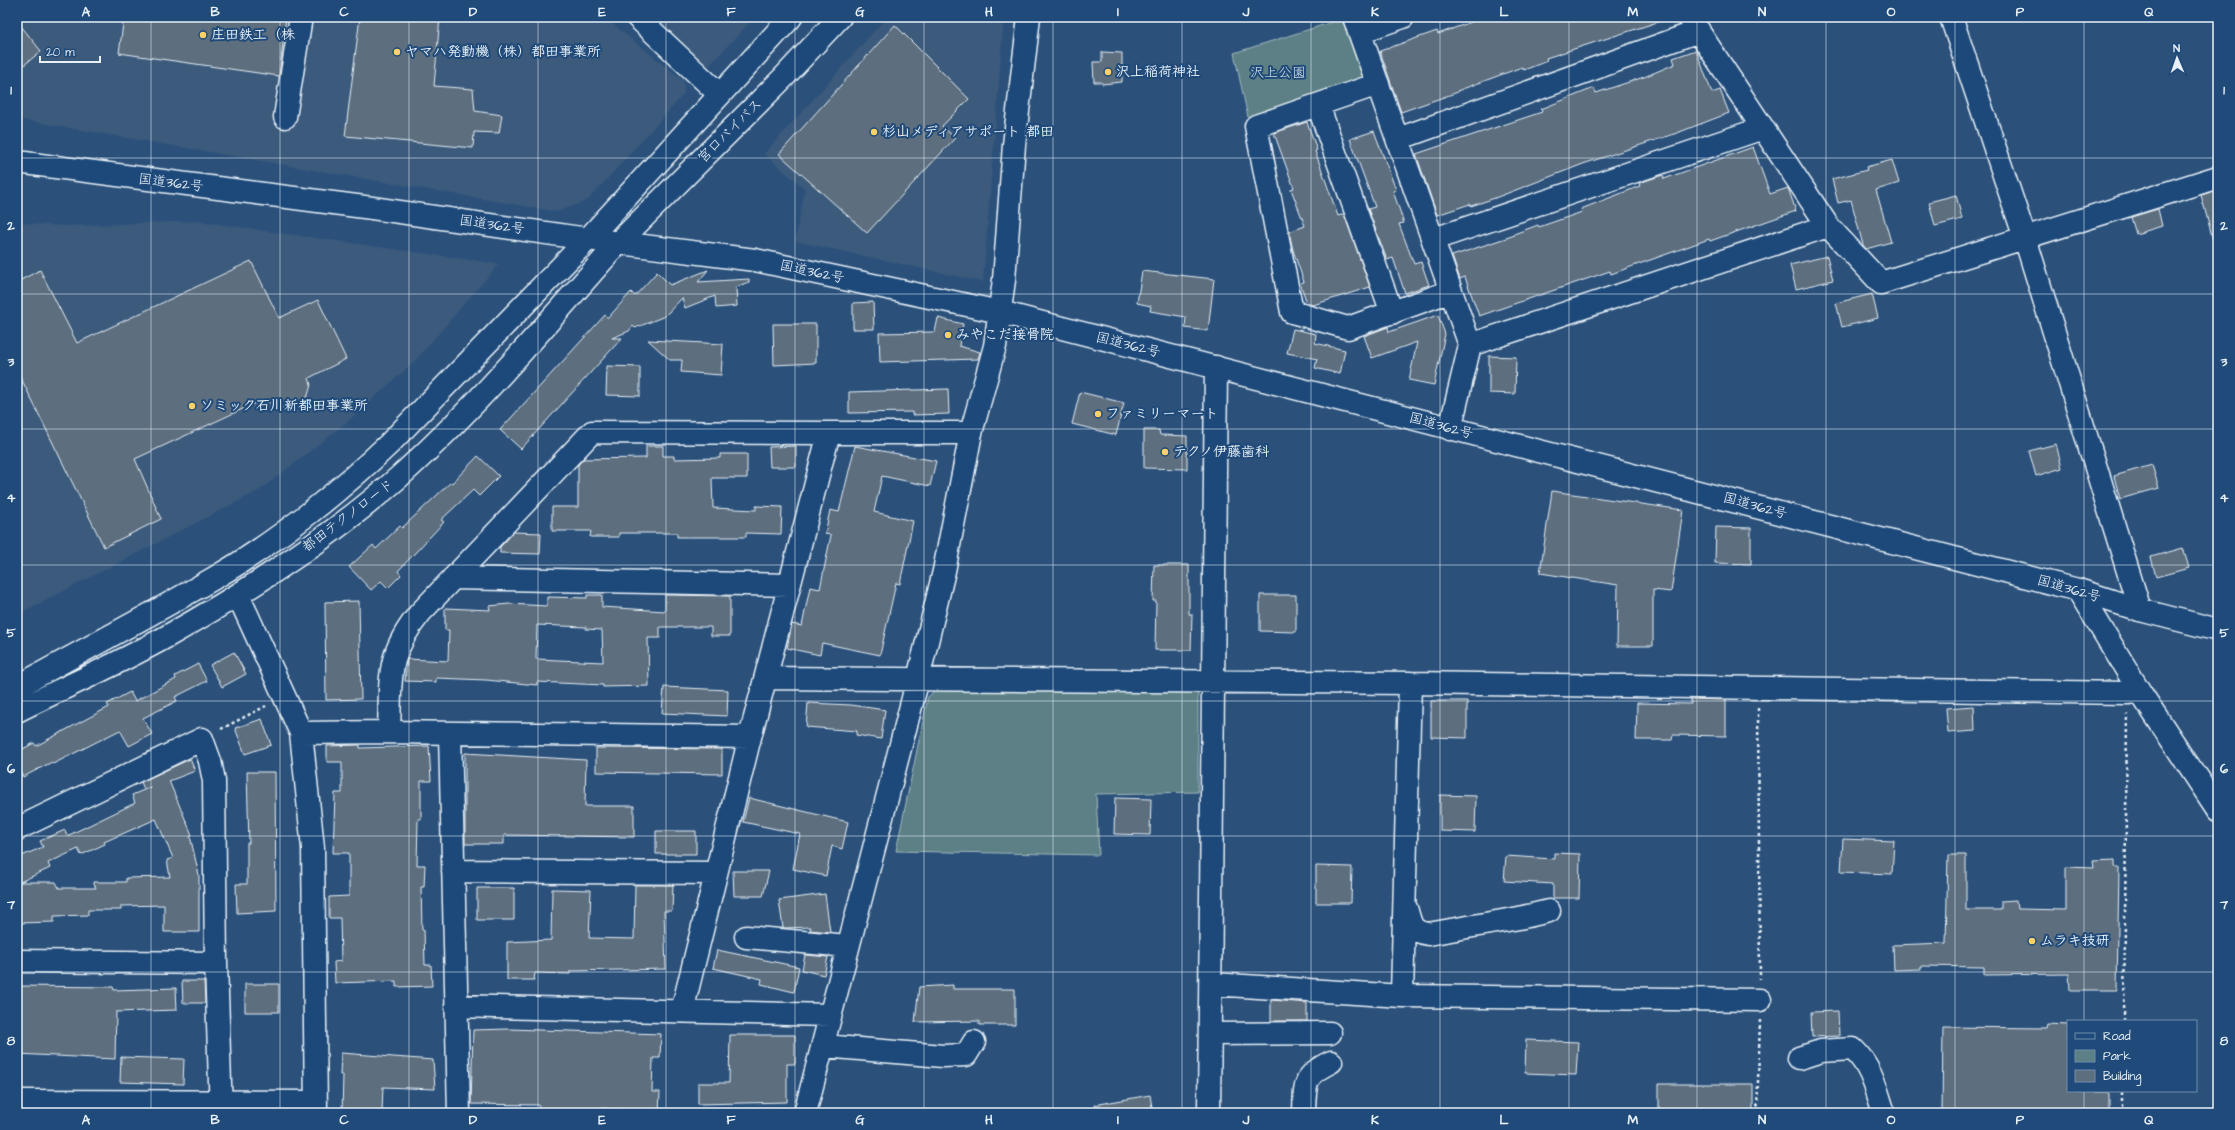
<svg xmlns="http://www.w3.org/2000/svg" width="2235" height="1130" viewBox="0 0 2235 1130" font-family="'Architects Daughter','Klee One',sans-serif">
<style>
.built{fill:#3a5a7c}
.green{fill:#5c8085;stroke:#a2b8be}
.building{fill:#5d6e7e;stroke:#e8f1f8;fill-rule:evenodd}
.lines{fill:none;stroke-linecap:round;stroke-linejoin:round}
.minor-casing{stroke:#e8f1f8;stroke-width:25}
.highway-casing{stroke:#e8f1f8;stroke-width:25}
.path{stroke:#e8f1f8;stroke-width:2.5;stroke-dasharray:3 3;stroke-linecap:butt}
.minor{stroke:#1f4a7a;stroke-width:22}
.highway{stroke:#1f4a7a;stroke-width:22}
.grid{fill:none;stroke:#e8f1f8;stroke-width:1;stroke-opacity:0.55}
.poi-dot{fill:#ffd166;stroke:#1f4a7a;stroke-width:1.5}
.labels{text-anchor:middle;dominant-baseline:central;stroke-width:4;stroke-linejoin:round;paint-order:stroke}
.poi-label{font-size:14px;font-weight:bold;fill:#e8f1f8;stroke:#1f4a7a;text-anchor:start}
.park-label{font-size:14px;fill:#d3e0e7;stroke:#1f4a7a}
.street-label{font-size:14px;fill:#e8f1f8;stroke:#1f4a7a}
.neatline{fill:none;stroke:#e8f1f8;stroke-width:1.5}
.grid-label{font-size:13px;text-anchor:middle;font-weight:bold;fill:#e8f1f8}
</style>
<rect width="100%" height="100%" fill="#2b517b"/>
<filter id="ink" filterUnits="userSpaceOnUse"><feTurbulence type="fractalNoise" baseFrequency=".025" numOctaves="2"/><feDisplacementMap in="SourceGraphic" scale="8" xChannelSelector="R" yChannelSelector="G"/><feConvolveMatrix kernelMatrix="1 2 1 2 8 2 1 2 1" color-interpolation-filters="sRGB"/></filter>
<g filter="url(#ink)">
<path class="built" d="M17,17H604L684,81V94L588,200L558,212L17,119Z
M654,17H755L707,68Z
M887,17H1004L983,282L795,241L805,189L764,154Z
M197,221L499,264L414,362L346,423L260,490L17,615V223L65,226Z"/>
<path class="green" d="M1342,19L1364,79L1248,117L1234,53Z
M937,688L1192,691L1198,694V792L1096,794L1099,855L896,851L928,697Z"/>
<path class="building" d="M124,17H286L279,76L119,53Z
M360,17H440L434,86L473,89L475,111L502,115L499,133L474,132L473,148L345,136Z
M1485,17H1666L1667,19L1546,58L1547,61L1524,70L1522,67L1457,91L1458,92L1401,112L1380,51L1437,31L1438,34Z
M17,21L41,51L17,71Z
M895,25L969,99L942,126L955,138L867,233L779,154Z
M1696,50L1712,93L1720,90L1729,113L1677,133L1583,164L1495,198L1471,206L1470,204L1437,215L1416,154L1542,112L1541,109L1594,88L1596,93L1644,77L1675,64L1673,58Z
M1102,52L1122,53V82L1102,84L1101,82H1094L1093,62H1102Z
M1307,122L1317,150L1315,151L1338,216L1344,214L1370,287L1313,305L1307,303L1300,283L1304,282L1293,250L1289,232L1305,226L1291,189L1294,188L1274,133Z
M1374,131L1396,190L1393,191L1404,223L1399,224L1414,264L1421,262L1429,285L1405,293L1393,258L1387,260L1368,209L1375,207L1350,139Z
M1753,147L1770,194L1788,188L1796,211L1710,241L1709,239L1611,274L1610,271L1479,316L1465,277L1460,279L1452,256L1515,235L1514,234L1538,225L1539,227L1582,212L1581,209L1640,186L1639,183L1663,175L1664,179Z
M1892,160L1899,183L1876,190L1891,242L1866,249L1863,245L1851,200L1838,203L1832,179L1867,170L1866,167Z
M2218,190V239L2213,240L2201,195Z
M1956,195L1962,219L1935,226L1929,202Z
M2158,209L2162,226L2136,234L2131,217Z
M1827,256L1833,280L1796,289L1790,265Z
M251,261L279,318L318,300L346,359L309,378L311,385L308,395L303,403L295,407L288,409L262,400L135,459L161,519L104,547L17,370V282L40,270L77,343Z
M708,270L698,282L749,279V282L736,287L737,306L716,308L715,296L685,308L682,298L665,316L635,328L633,326L629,331L612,338H622L521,449L500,430L605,315L608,318L631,292L635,296L657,272L670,285Z
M1142,271L1214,279L1208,331L1185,328L1186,317L1150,311L1151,306L1137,303Z
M1872,294L1878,318L1842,327L1836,303Z
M873,302L874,329H853V303Z
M1438,315L1445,334L1434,385L1409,380L1417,342L1372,358L1364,336L1388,327L1389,332Z
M938,318L963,324L959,346L980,352L978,359L880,362L879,333L935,332Z
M773,324H816V363L774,365Z
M1293,329L1316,334L1315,343L1345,350L1340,374L1315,368L1317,359L1287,353Z
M648,340L723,344L721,375L681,372L682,360H670Z
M1489,356L1516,357L1515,394L1489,393Z
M607,366L640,367V396L606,395Z
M948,389L949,414L912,415V412L849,413V392Z
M1080,392L1124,403L1116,435L1072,424Z
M1144,430H1159L1160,435L1187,436V469L1144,468Z
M2056,444L2062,468L2036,476L2029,451Z
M646,446H663V456H674V459L720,458V454H747V478H712L713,508L756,510V506L782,507L781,534L746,533V537H677V533H619V537H590L591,531H552V507H578V465L583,459L646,458Z
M796,446V467H770L769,447Z
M855,446L936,461L930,486L882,476L874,512L913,521L900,584L896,583L880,655L822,643L820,655L787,648L792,624L802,626L810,587L820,589L831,535L825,534L830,510L839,512Z
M478,456L499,476L479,496L473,490L441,520L444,522L398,571L401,575L388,588L381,581L371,590L349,567L373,545L376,549L400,526L402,528L451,482L452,483Z
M2152,465L2159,488L2120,499L2114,476Z
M1552,491L1683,510L1671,592L1653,590V646H1617L1618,585L1540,573Z
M1716,527L1751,528V564L1715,563Z
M514,532L541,533L540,554L500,553V547Z
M2183,548L2189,568L2156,577L2151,557Z
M1154,565H1189V614H1192L1191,650H1155L1156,601H1153Z
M587,595H602V607L665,611V595L730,596V636H711V627H660V638H648L649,686L603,687V685L537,682V685L486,680L436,678V682L405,681L407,659L448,661L449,630H445V608L490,610L489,606L509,604L547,606V597L587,598ZM537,625L586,627V629L602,630L603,662L536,659Z
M1260,595H1296V632L1260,631Z
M359,601L361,699L326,700L325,602Z
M234,652L246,674L222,687L210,665Z
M198,664L207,681L175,697L177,701L143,718L152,734L129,746L120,730L53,764L52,762L23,777L17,766V752L34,743L36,746L73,726L109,707L107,704L130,692L135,701L176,679L175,676Z
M664,687L728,690L727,716L662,713Z
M1691,699L1726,700V736L1673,735L1672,740H1636L1637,703L1691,704Z
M1431,701H1467V738L1431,737Z
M808,703L851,705L885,710L881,739L856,735L857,731L806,727Z
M1974,706L1975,731L1948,733L1946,708Z
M262,719L271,745L245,754L235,728Z
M360,745V748L429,746L431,781H421V819H418L417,865H425L424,887H421L422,930H424L425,965H431L432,986L396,987V981L335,983L334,962L341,961L340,918H329V897L349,896V853H333L335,793H342V762H327V746Z
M596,748L722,749V774L596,772Z
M465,753L586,760L585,806H634V837L504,835V844H465Z
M190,759L195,771L169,781L192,835L190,836L199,875V932H164V905L121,906V910H88V915L54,916V922L17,923V858L43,847L40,841L65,830L67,836L135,803L132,795L151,787L144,789L141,782ZM156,819L173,858L167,860L170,877L126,878V882H93L96,888H59L56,882H20L50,868L48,863L78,849L81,855L105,844L104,842Z
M247,772H275L276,911L237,913L236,884H247V843H249Z
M1440,795L1476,796L1475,832L1440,831Z
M749,798L848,822L842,849L832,846L826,876L793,869L800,834L743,822Z
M1115,798L1151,799L1150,835L1114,834Z
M656,831H696V854H656Z
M1843,839L1894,841L1892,874L1841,872Z
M1554,853L1580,854L1579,898H1553V884L1504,881L1506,856L1554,859Z
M1948,855H1966V910H2001V901L2016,900L2017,909L2066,910V867L2094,868L2093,861L2115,860V867H2119L2117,990H2070L2069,974L1984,975V967L1921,966V969L1894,970L1893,945L1946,943Z
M1316,866L1352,867L1351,903H1316Z
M733,871H769L763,896H734Z
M635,885H673L672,911H664L666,969L570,971V974L535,973L534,980H507V942L551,940L552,889L591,890L589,938L634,939Z
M477,888H514V920H477Z
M825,894L830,932L810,930L811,927L783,928L779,900Z
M717,950L799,967L794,992L761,984L762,979L713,968Z
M805,955L828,957L824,975L802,970Z
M182,981H204L205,1003H183Z
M245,984H279V1012H245Z
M953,985V989H1015V1025H979V1021L915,1022L919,987Z
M17,986L113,987L114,990L176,988L177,1010L116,1012L115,1059L17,1054Z
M1271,1000L1307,1003V1021H1271Z
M1838,1011L1839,1036L1812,1037L1811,1012Z
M2047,1024L2068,1025V1091H2108V1113H1942L1943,1027L2046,1028Z
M509,1029L661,1034L660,1058H653L652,1092H660L659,1112L600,1108V1113H573V1110H539V1105L471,1104L473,1030Z
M730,1035H795V1064H787V1102L698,1104V1083H729Z
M1526,1040L1578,1042L1576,1075L1525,1073Z
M341,1053L433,1060L435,1089L383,1087L382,1113H342L343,1075H340Z
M121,1057L184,1059L183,1084L120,1082Z
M1659,1084H1753V1113H1659Z
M1150,1095L1153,1113H1095L1094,1105Z"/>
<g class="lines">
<g class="minor-casing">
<path id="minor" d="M637,17L719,94
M1354,17L1470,345L1450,429
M1689,17L1828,226L1881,283L2218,177
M1951,17L2025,238L2140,610
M1359,32L1403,17
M1378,84L1256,126L1292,312L1348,328L1451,291
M1318,105L1392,313
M285,117L301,17
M1398,139L1699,31
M1434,239L1763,128
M1470,345L1828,226
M453,578L789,585
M2078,590L2140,692L2218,810
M238,595L301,733L313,848L316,1113
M766,678L1410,683L2127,693L2140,692
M17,687C85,649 155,613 221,574C279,540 341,490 389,444L588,239
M17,711C67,686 118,664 166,637C248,591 329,539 399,477C479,405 547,323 618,243
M389,732C391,679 385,656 420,613L592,432L829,433
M301,733L389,732L750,737L829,433H971
M450,733L459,1113
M17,829L202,739L210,761L214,781L216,963L221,1113
M453,871L716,873
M1406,908C1411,924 1410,931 1428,934L1519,918L1549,911
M746,937L848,946
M17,961L216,963
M1212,984L1402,996L1760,1000
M1402,996L1410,683
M456,1006L830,1015
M682,1011L750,737
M1211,1034L1330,1033
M824,1046L943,1056L966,1055L974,1042
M1799,1058L1821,1051L1853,1049C1872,1067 1876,1089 1884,1113
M17,1101L316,1102
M805,1113L918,679L944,571L971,433L995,346L1004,280L1014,145L1029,17
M1209,1113L1216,367
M1304,1113C1305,1084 1303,1075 1331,1062"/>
</g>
<g class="highway-casing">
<path id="highway" d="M17,162L372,208L588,239L755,260L1000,312L2078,590L2140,610L2218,630
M588,239L791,17
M618,243L783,78L840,17"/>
</g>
<path class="path" d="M1758,708L1760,979
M221,729L266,706
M2124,1021L2127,714
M1757,1113L1760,1020
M2121,1113V1091"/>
<use href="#minor" class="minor"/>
<use href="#highway" class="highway"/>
</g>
</g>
<path class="grid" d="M151,17V1113M280,17V1113M409,17V1113M538,17V1113M666,17V1113M795,17V1113M924,17V1113M1053,17V1113M1182,17V1113M1311,17V1113M1440,17V1113M1569,17V1113M1697,17V1113M1826,17V1113M1955,17V1113M2084,17V1021M17,158H2218M17,294H2218M17,429H2218M17,565H2218M17,701H2218M17,836H2218M17,972H2218M2084,1091V1113"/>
<g class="poi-dot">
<circle cx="203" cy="35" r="4"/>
<circle cx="397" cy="52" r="4"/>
<circle cx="1108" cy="72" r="4"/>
<circle cx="874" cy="132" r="4"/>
<circle cx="948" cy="335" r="4"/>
<circle cx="192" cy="406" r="4"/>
<circle cx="1098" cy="414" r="4"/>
<circle cx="1165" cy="452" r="4"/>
<circle cx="2032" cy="941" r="4"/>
</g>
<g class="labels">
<g class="poi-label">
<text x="211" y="35">庄田鉄工（株</text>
<text x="405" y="52">ヤマハ発動機（株）都田事業所</text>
<text x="1116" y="72">沢上稲荷神社</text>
<text x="882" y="132">杉山メディアサポート 都田</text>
<text x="956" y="335">みやこだ接骨院</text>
<text x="200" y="406">ソミック石川新都田事業所</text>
<text x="1106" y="414">ファミリーマート</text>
<text x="1173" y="452">テクノ伊藤歯科</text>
<text x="2040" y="941">ムラキ技研</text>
</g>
<g class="park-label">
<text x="1278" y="73">沢上公園</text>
</g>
<g class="street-label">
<text transform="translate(730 131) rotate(-45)">宮口バイパス</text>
<text transform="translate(171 183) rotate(7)">国道362号</text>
<text transform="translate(492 225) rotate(8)">国道362号</text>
<text transform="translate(812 272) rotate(12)">国道362号</text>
<text transform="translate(1128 345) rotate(14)">国道362号</text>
<text transform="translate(1441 426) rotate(15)">国道362号</text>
<text transform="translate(1755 506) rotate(15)">国道362号</text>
<text transform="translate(348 516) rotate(-37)">都田テクノロード</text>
<text transform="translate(2069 589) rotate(16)">国道362号</text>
</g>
</g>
<rect width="2235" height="1130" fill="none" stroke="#1f4a7a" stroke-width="44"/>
<rect x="2067" y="1020" width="130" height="72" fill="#1f4a7a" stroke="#6f8dac"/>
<rect x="2075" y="1033" width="20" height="6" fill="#1f4a7a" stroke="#6f8dac"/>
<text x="2103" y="1040" font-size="12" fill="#e8f1f8">Road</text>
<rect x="2075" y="1050" width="20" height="12" fill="#5c8085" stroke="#6f8dac"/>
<text x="2103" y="1060" font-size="12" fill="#e8f1f8">Park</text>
<rect x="2075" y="1070" width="20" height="12" fill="#5d6e7e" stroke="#6f8dac"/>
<text x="2103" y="1080" font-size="12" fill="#e8f1f8">Building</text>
<g transform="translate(2177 58) rotate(358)" stroke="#1f4a7a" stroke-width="3" paint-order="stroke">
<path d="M0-3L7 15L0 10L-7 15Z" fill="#e8f1f8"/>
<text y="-6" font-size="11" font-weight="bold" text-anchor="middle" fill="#e8f1f8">N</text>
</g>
<path d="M40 56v6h60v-6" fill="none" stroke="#e8f1f8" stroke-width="2"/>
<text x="46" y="56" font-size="12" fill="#e8f1f8" stroke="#1f4a7a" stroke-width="3" paint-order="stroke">20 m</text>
<rect x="22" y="22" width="2191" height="1086" class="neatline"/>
<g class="grid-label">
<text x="86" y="16">A</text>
<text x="215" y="16">B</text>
<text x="344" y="16">C</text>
<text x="473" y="16">D</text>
<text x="602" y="16">E</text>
<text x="731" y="16">F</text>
<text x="860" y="16">G</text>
<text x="989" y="16">H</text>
<text x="1118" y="16">I</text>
<text x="1246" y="16">J</text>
<text x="1375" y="16">K</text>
<text x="1504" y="16">L</text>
<text x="1633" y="16">M</text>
<text x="1762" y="16">N</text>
<text x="1891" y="16">O</text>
<text x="2020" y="16">P</text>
<text x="2149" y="16">Q</text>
<text x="11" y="94">1</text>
<text x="2224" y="94">1</text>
<text x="11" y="230">2</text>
<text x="2224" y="230">2</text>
<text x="11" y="366">3</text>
<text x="2224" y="366">3</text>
<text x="11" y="502">4</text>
<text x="2224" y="502">4</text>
<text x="11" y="637">5</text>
<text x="2224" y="637">5</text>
<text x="11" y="773">6</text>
<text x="2224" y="773">6</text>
<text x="11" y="909">7</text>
<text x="2224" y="909">7</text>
<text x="11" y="1045">8</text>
<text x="2224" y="1045">8</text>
<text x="86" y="1124">A</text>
<text x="215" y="1124">B</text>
<text x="344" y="1124">C</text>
<text x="473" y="1124">D</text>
<text x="602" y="1124">E</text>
<text x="731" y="1124">F</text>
<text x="860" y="1124">G</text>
<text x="989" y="1124">H</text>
<text x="1118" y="1124">I</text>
<text x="1246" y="1124">J</text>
<text x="1375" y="1124">K</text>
<text x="1504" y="1124">L</text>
<text x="1633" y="1124">M</text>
<text x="1762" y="1124">N</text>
<text x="1891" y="1124">O</text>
<text x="2020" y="1124">P</text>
<text x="2149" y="1124">Q</text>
</g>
</svg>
